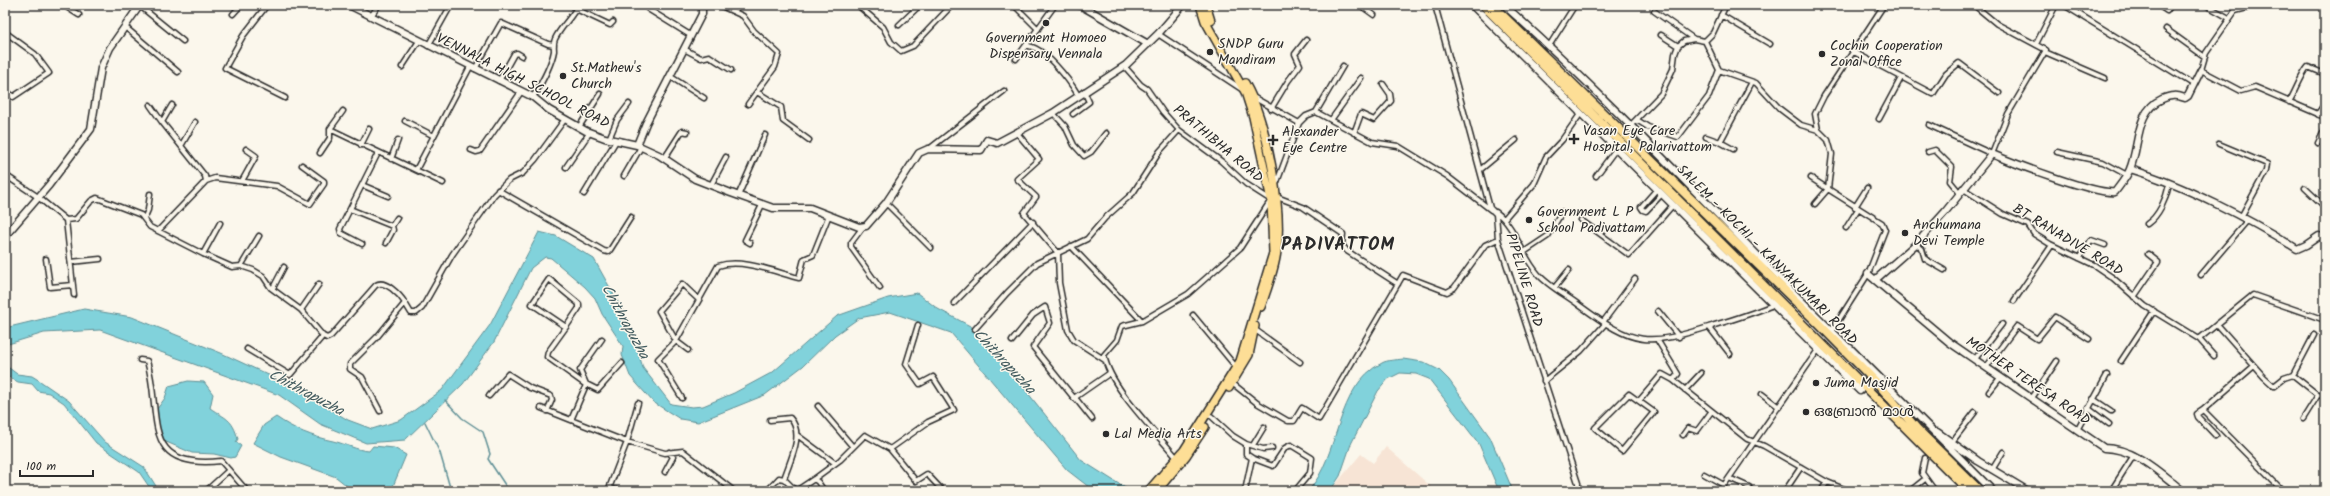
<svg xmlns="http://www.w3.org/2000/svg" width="2330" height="496" viewBox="0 0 2330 496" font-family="Kalam,'Noto Sans Malayalam',sans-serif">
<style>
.built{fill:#f7e4d5}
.water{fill:#81d2db;stroke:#5f8f95}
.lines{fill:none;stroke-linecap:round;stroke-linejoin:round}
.stream{stroke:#5f8f95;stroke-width:1.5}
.street-casing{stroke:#2b2b2b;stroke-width:7}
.secondary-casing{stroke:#2b2b2b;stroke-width:9}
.primary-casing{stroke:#2b2b2b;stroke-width:10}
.highway-casing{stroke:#2b2b2b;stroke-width:11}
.street{stroke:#fbf7ec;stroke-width:4}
.secondary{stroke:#fbf7ec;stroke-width:6}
.primary{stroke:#fdde96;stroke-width:7}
.highway{stroke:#fdde96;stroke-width:8}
.poi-dot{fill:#2b2b2b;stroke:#fbf7ec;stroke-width:1.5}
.labels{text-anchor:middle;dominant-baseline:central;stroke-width:3;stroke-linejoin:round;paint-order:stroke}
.poi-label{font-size:14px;fill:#2b2b2b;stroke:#fbf7ec;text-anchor:start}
.street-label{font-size:14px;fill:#2b2b2b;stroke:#fbf7ec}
.water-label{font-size:15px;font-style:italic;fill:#455d60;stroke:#fbf7ec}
.district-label{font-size:18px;font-weight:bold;letter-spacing:1px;fill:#2b2b2b;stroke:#fbf7ec}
</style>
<rect width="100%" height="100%" fill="#fbf7ec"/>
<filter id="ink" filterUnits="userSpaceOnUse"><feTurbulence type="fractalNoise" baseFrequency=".025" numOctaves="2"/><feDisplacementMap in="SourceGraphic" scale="8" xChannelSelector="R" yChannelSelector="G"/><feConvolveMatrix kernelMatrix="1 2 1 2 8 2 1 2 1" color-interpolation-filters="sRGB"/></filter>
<g filter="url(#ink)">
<path class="built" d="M1386,447L1436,491H1330L1361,454L1373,463Z"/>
<path class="water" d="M539,232L556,236L594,259L629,322L643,368L671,404L692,407L703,406L734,393L773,372L837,316L888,298L917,293L938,309L972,327L1016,378L1081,460L1130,491H1094L1067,470L951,333L890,312L859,318L835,335L803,366L765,395L698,422L680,419L653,402L630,376L622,355L623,346L602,314L595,298L585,287L551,258L545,257L531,268L494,342L463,384L405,440L366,443L320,424L279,395L100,330L44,333L5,345V328L84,309L132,317L221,353L288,384L348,420L372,429L401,420L442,390L490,325Z
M1403,359L1423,362L1439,370L1449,380L1490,437L1513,491H1499L1479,444L1429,379L1416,374L1400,373L1388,379L1378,391L1351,444L1340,476L1330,491H1308C1340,457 1335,386 1382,363C1387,360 1396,360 1403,359Z
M5,365L17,374L32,376L40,381L69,401L105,442L144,467L159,491H152L139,472L96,443L64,403L49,393L38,391L32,384L18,382L5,375Z
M188,381L204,382L213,394L210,408C226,419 232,418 238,439L236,442L241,446L235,457L231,458L214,454L192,453L164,441L158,426L157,409L165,398L169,386Z
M276,417C293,429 313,437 333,441C346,444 356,450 369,451L373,446L394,448L406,455L391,491L351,489L336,477L281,457L253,443L264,425Z"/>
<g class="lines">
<path class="stream" d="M445,400L462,418L483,432L490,454L488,459L509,491
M425,422L440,453L451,491"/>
<g class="street-casing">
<path id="street" d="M69,5L68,8L79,15
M267,5L243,36L225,68L285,98
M719,5L743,16L754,31L779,54L775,67L748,104
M1014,5L1038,29
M1360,5L1374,15
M1435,5L1490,208L1496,214L1498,239L1578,483V491
M2064,5L2193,84
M2158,5L2167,11L2171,5
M2206,5L2229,18
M2250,5L2247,8L2235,11L2206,53L2201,70L2241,91L2255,87L2325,117
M140,6L183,41
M861,8L883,27L891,42L901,51L913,46L952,5
M576,9L610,25L613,22
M648,9L690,35
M1654,11L1694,39
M233,14L241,5
M1721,15L1770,44
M371,16L379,5
M899,25L920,5
M125,27L178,72
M2166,29L2205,57
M5,32L35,54L49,73L13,97L5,89
M1158,34L1243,90
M1661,35L1678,46
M2036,44L2056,5
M428,46L451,5
M1026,46C1043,45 1070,81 1078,95
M1549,46L1575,5
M684,49L701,58L709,56L731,70
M1852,51L1933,94L1946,74L1959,63L1999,93
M2045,52L2105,78
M1016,59L1055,5
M1126,65V68L1141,85L1147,89L1163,112L1179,130L1221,161L1246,184L1271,200L1240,248L1188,294L1142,321L1122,326L1117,340L1104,355C1110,388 1155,431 1177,458
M402,67L419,41
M475,69L501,23L548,44L554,45
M1719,70L1705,41L1713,33L1726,5
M671,77L704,98
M499,81L514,54L517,53L522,56
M757,92L781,107L783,121L809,140
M533,97C541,84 551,67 554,51C554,47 553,43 555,39C561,26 572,18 578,5
M1253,97L1299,123
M2289,102C2296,91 2300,77 2308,67L2325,74
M150,105L162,122
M172,105L162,122L205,176L206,181
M1271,109L1288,81L1300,65L1295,54L1306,40
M1316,112L1343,66
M1053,113L1065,126L1074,145L1084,156L1091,152L1106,133
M1073,114L1089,102L1084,91
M1879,119L1901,78
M1331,120L1361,78
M1637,120L1648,127L1678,137L1709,96L1719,70L1756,83L1780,109L1801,125L1818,130L1828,140L1832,154L1828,189L1882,223L1885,230L1868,274L1833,329
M405,121L434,136
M1929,125L1992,154L2008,114L2046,50L1997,24L1974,5
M1630,126L1661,94L1673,69L1675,54L1678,46L1684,41L1694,39L1705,41
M579,127L600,94
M330,129L443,183
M1818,130L1815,114L1824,96L1884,5
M1017,133L1039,159L1017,179L1036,197L1024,213L1058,253L1059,283L1068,330L1074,340L1105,360
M1354,133L1361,114L1374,120L1391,101L1390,94L1383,84
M1706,137L1720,142
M609,139L617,120L629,104
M2318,143L2325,129
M2219,144L2267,164L2266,171L2241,217
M361,145L369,129
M181,146L195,122
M929,149L1004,91
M1733,149L1720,142L1752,82
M471,150L476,152L480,151L521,92
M1928,152L1935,150L1952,167L1950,181L1959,192
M2057,152L2103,162L2127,175
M320,153L330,138V129L343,111
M391,159L398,140
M664,159L682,131L687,132
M566,167L590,132
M416,170L470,67
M1480,170L1516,140
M5,175L38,197L66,220L76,219L91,201L97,198L141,215L150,227L203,254L232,267L241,266L253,270L263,276L271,288L301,310L323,336L327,338L331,336L376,285C385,279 400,295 405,303L377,337L350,364V369L362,377L380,411
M624,176L641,147
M1596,176L1616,149
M1811,178L1828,189L1815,204
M242,181L256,156L246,149
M1277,182L1299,123L1306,116L1316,112L1372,142L1398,146L1447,176L1491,210
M362,185L388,196
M711,185L726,157
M1962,188L2003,214L2028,225L2034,234L2050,244L2094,265L2113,278L2145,306L2199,339L2253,295L2325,320
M2305,188L2325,207
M1657,189L1641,207L1643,210L1646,211L1662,194
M498,190L604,251L608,252L610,250L631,217
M584,194L616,141
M738,196L765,135
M1277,197L1303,207L1343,234L1342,245L1347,251L1398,284
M886,203L931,248
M1855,207L1867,188
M350,209L392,226L393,230L386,243
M1496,212C1516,227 1521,255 1538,274C1548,286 1566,295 1579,305C1636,347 1646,346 1712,326C1734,319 1755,313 1775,304
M144,219L148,210L150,194
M1504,219L1534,184L1546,157L1562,140L1581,113
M66,220L74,295
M1581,220L1629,255L1673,205
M2147,224C2159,216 2166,199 2169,185
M392,226L397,218
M863,227L851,243V247L880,288
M1846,228L1858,209
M158,231L206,181L215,178L277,186L310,204L324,184V181L302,165
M750,243L745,240L762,205
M362,244L341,233L340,229L378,153
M1916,244L1922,249L1925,259L1944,270
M1071,246L1142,321
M1524,252L1548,236L1562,212
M203,254L220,223
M2079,258L2091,240L2105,245
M46,259L50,287L73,285
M71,262L100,259
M1767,265L1850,348
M241,266L259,236
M2201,275L2247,221
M1555,287L1569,270
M273,288L284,267
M2134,297L2158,262L2148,254
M2014,301L2052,245
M405,303L411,313H416L422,308L452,255L494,195L509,180L523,173L535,160L565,119
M954,303L1033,222
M301,310L319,284
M1658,311L1679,337
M1193,315L1236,367
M1603,322L1635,279
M2217,324L2264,377L2274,386L2284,378L2293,375L2318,395L2325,396
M566,327L579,308V304L549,279L532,304L566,327L548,352L547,357L586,385L571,420L627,442L665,453L683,451L734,491
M1709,327L1730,354
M975,329L1007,293L1037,263L1087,239L1105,218L1133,193L1160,151L1179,130
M1254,329L1300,362
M602,339L580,370L586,384L598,390L622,363
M2199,339L2214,356
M1012,341L1033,315L1045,307L1050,323L1033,347L1074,398L1110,373
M1658,341L1678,374L1673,380L1747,439L1764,446L1827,482L1849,491
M247,349L290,375L323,336
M688,350L676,341L718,266C742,258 775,272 799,278L804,259L813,255L829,215
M1975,359L2002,324
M140,360L147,361C163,414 138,470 221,461L247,491
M2121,361L2154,311
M1987,366L2017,326L2037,339L2055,317L2089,339
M2254,366L2203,410L2283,491
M2293,375L2314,335
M1544,381L1581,351L1605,324
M1232,383L1257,403L1288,421H1294L1302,408L1319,419L1403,275L1447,292L1454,288L1485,245L1498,239
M1685,390L1701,373
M1989,392L2000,378
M1629,394L1654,412L1622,451L1595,428Z
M1762,394L1779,407
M489,396L508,374L530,388L551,396L552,400L547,411
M682,398L658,359L676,341L659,311L682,284L699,300
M2032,398L2057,361
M1076,399L1092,419
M2093,399L2111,411
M1639,401L1662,374L1673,380
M818,406L853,447
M541,408L571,420
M2088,408L2109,424
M2203,410L2197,414L2198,417L2216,436
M1211,416L1233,436L1246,444V454L1252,458L1245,491
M2303,419L2318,395
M770,420L790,418C805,434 790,460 784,479
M2077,430L2107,375
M797,435L835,463
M1683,435L1688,428L1697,431L1711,412
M1952,442L1975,412
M1246,444L1263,449L1272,448
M1253,445L1264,427
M890,449L916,481L927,474L943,491
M1252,458L1273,466L1285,448L1291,445L1312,458L1310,473L1295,491
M1925,458L1922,473L1935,491
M1992,470L2003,452
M665,472L673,457L669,452
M1704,474L1724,485
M1729,478L1749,487
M814,479L840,460L865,435L890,449L928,422L954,410L933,377L920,384L906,364L918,325
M610,488L620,491
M206,491L229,470
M608,491L627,442L638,403
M767,491L779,478L784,479L796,491L814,479L818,482L824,491
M1720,491L1818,350
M1785,491L1801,467
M1821,491L1827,482
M1910,491L1925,479
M2111,491L2134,455"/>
</g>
<g class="secondary-casing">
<path id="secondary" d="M349,5L533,97L549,110L586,131L605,138L637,145L659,155L695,179L731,193L773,208H810L859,227L866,226L886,203L919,153L928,149L981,150L987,140L997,143L1053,113L1126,65L1158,34L1183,5
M1080,5L1148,44
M1472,5L1860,391
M1504,5C1596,87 1681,177 1767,265
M2319,114L2325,105
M637,145L646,123L702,14V5
M2130,169C2183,185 2250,219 2297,249L2306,245L2319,236L2325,239
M5,236L49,185L91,129L101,68L110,48L140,5
M1868,274L1949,342L2104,448C2135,448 2160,473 2183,491
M1875,280L1916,244L1945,212L1992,154C2013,163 2097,195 2115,192C2120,185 2127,177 2130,169C2140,145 2135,111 2162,99C2171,95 2176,95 2185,98L2188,96L2201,70
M1850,348L1993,491
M1937,432L1978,461L2028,491"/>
</g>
<g class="primary-casing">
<path id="primary" d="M1206,5L1211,21
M1245,83C1267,121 1283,207 1277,251C1275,270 1267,289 1261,307
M1229,388L1249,355L1255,326
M1148,491L1184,450L1240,361L1273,253L1271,200L1253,117L1245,92L1205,21L1200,5
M1157,491L1186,456L1205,427"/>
</g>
<g class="highway-casing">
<path id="highway" d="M1483,5L1969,491
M1492,5L1819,324L1879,385L1917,429L1980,491"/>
</g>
<use href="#street" class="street"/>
<use href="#secondary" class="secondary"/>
<use href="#primary" class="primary"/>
<use href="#highway" class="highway"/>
</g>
</g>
<g class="poi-dot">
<circle cx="1046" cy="23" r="4"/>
<circle cx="1210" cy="52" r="4"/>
<circle cx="1822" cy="54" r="4"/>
<circle cx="563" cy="76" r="4"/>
<path d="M1572 133h4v4h4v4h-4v4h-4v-4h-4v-4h4z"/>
<path d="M1271 134h4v4h4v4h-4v4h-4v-4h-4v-4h4z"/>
<circle cx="1529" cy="220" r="4"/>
<circle cx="1905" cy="233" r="4"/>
<circle cx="1816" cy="383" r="4"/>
<circle cx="1806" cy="412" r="4"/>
<circle cx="1106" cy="434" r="4"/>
</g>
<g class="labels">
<g class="poi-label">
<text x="1046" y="38" text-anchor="middle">Government Homoeo<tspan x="1046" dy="16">Dispensary Vennala</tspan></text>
<text x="1218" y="44">SNDP Guru<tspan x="1218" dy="16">Mandiram</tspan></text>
<text x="1830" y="46">Cochin Cooperation<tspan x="1830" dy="16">Zonal Office</tspan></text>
<text x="571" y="68">St.Mathew's<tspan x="571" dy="16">Church</tspan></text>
<text x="1583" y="131">Vasan Eye Care<tspan x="1583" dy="16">Hospital, Palarivattom</tspan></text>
<text x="1282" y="132">Alexander<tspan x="1282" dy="16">Eye Centre</tspan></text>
<text x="1537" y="212">Government L P<tspan x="1537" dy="16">School Padivattam</tspan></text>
<text x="1913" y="225">Anchumana<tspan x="1913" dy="16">Devi Temple</tspan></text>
<text x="1824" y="383">Juma Masjid</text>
<text x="1814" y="412">ഒബ്രോൻ മാൾ</text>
<text x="1114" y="434">Lal Media Arts</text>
</g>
<g class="street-label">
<text transform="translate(523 81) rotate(27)">VENNALA HIGH SCHOOL ROAD</text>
<text transform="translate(1218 144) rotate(40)">PRATHIBHA ROAD</text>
<text transform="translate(2068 240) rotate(31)">BT RANADIVE ROAD</text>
<text transform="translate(1767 255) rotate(45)">SALEM - KOCHI - KANYAKUMARI ROAD</text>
<text transform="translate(1524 280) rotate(73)">PIPELINE ROAD</text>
<text transform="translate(2028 381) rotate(34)">MOTHER TERESA ROAD</text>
</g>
<g class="water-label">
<text transform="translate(625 322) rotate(61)">Chithrapuzha</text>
<text transform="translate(1004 362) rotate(47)">Chithrapuzha</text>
<text transform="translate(306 393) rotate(28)">Chithrapuzha</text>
</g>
<g class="district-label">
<text x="1338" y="245">PADIVATTOM</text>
</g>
</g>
<rect width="2330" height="496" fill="none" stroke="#fbf7ec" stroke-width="20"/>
<rect x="10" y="10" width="2310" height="476" fill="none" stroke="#2b2b2b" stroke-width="1.5" filter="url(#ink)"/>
<path d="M20 470v6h73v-6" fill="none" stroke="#2b2b2b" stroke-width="2"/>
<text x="26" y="470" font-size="12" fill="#2b2b2b" stroke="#fbf7ec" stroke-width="3" paint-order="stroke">100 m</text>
</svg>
